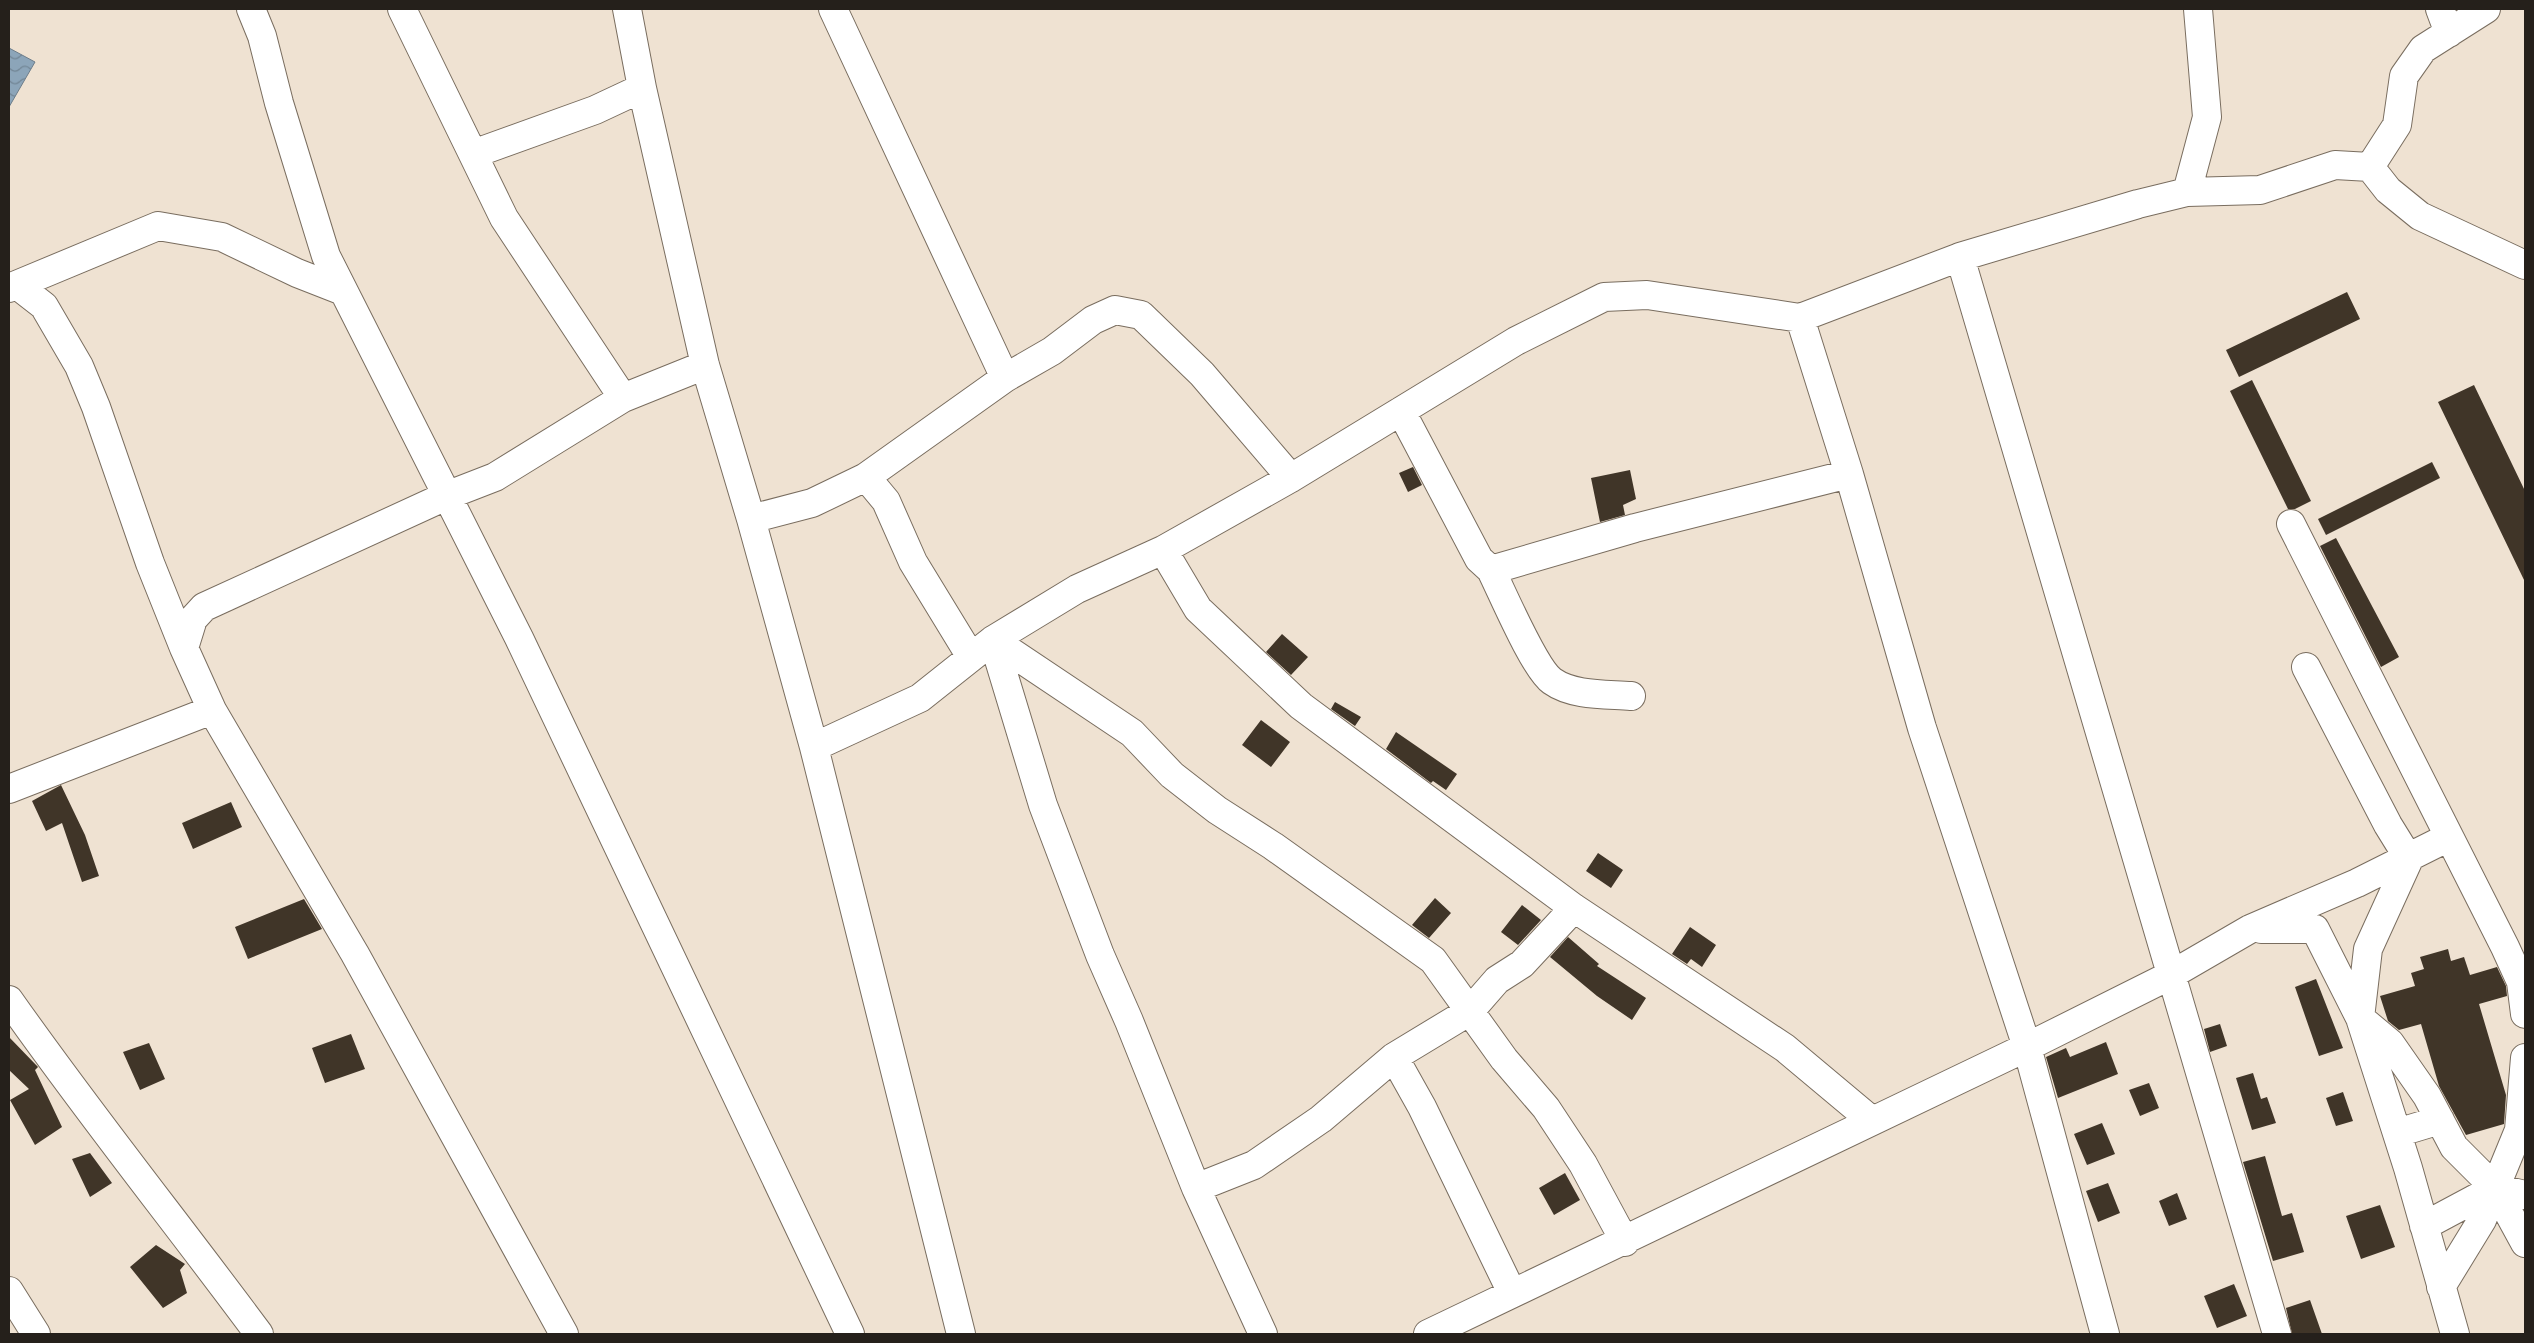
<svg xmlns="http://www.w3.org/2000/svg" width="2534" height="1343" viewBox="0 0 2534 1343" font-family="Ubuntu,sans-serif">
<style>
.water{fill:url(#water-waves);stroke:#6d7d8a}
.building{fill:#403528}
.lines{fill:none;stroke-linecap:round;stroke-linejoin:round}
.minor-casing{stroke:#796d5f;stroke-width:30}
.minor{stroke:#fff;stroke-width:28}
</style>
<defs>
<pattern id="water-waves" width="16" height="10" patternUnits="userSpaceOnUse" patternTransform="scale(1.25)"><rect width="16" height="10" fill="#8ca5b9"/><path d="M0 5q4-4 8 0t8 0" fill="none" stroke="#728696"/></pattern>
</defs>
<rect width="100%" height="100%" fill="#efe2d2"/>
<path class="water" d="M9,48L35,62L9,107Z"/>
<path class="building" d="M2347,292L2360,319L2239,377L2226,350Z
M2252,380L2311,501L2295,509H2288L2230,391Z
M2474,385L2525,491V582L2438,402Z
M2432,462L2440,478L2326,535L2318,519Z
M1413,467L1422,485L1408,492L1399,473Z
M1630,470L1636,499L1623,505L1625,515L1600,522L1591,478Z
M2336,538L2399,657L2381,667L2320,546Z
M1282,634L1308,657L1291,675L1266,652Z
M1335,702L1361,717L1355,726L1331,709Z
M1261,720L1290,742L1271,767L1242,745Z
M1396,732L1457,774L1446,790L1433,781L1431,783L1386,749Z
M61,785L85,835L99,876L82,882L62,823L46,831L32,801Z
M231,802L242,827L193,849L182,823Z
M1598,853L1623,870L1611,888L1586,871Z
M1435,898L1451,913L1429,938L1412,925Z
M304,899L322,929L248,959L235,927Z
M1522,905L1541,920L1518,945L1501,932Z
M1690,927L1716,945L1702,967L1691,959L1687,964L1672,954Z
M1568,937L1599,964L1597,966L1646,998L1632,1020L1597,996L1550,957Z
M2448,949L2451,961L2464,957L2470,975L2497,967L2506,986L2507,996L2479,1004L2506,1095L2504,1124L2466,1135L2439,1086L2421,1024L2399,1030L2388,1021L2380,996L2415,986L2411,973L2424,969L2420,957Z
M2316,979L2343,1048L2319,1056L2295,987Z
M2220,1024L2227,1046L2210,1052L2204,1029Z
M351,1034L365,1069L325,1083L312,1048Z
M9,1037L38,1067L35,1070L62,1127L35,1145L10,1100L29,1089L9,1070Z
M2106,1042L2118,1074L2058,1098L2046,1057L2066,1048L2070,1057Z
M149,1043L165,1079L140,1090L123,1052Z
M2253,1073L2261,1099L2267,1097L2276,1123L2252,1130L2236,1078Z
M2149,1083L2159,1108L2140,1116L2129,1090Z
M2343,1092L2353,1121L2336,1126L2326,1098Z
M2102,1123L2115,1154L2087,1165L2074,1134Z
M90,1153L112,1183L90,1197L72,1159Z
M2265,1156L2282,1216L2292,1213L2304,1252L2273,1261L2243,1162Z
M1565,1173L1580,1200L1554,1215L1539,1188Z
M2108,1183L2120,1213L2098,1222L2086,1191Z
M2177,1193L2187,1219L2169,1226L2159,1201Z
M2380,1205L2395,1247L2361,1259L2346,1216Z
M156,1245L185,1264L180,1270L187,1293L163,1308L130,1267Z
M2234,1284L2247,1316L2217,1328L2204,1296Z
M2310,1300L2322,1334H2292L2286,1308Z"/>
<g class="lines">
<g class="minor-casing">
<path id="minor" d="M251,9L262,36L279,103L326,256L519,638L850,1334
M402,9L504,218L623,398
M627,9L642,88L705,365L751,519L814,747L961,1334
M833,9L1005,378
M2198,9L2207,117L2187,192L2138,204L1960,257L2277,1334
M2440,9L2449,33
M473,154L595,110L642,88
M2370,167L2397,125L2404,76L2423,49L2486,9
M2187,192L2260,190L2335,165L2370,167L2388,190L2420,216L2525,265
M1960,257L1800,318L1849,474L1922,728L2027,1047L2105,1334
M17,285L44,306L79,366L96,407L150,563L184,648
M9,288L158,226L222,237L297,273L343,291
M1401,411L1479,559L1491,570C1503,594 1534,668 1552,681C1573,696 1606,694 1631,696
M866,477L886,501L913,562L971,657
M751,519L812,503L866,477L1005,378L1052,351L1093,320L1115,310L1141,315L1202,374L1291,478
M2291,524L2505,947L2521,982L2525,1014
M1163,550L1198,609L1301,706L1574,908L1785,1048L1871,1120
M1491,570L1635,528L1849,474
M993,640L1132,733L1172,775L1217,810L1273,846L1433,960L1504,1059L1546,1108L1583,1164L1625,1242
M993,640L1043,805L1100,955L1129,1021L1196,1188L1263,1334
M2306,667L2388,825L2409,859L2368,949L2360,1018L2390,1043L2427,1096L2454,1147L2495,1188L2525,1243
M814,747L920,698L993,640L1077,589L1163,550L1291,478L1516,341L1604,297L1647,295L1800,318
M9,789L212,710
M2261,929H2315L2360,1018L2408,1168L2455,1334
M9,1000C89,1114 176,1222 259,1334
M1394,1057L1422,1107L1512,1293
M2397,1133L2440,1120
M1196,1188L1254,1165L1321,1119L1394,1057L1470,1011L1497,980L1522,964L1574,908
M2424,1226L2495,1188L2525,1195
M2441,1287L2482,1220L2519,1130L2525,1058
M9,1291L36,1334
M564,1334L355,954L212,710L184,648L193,619L204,607L446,496L495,477L623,398L705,365
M1428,1334L2027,1047L2169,976L2250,929L2357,883L2449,837"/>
</g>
<use href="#minor" class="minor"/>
</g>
<rect width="2534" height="1343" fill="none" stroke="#25201b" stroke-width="20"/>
</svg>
